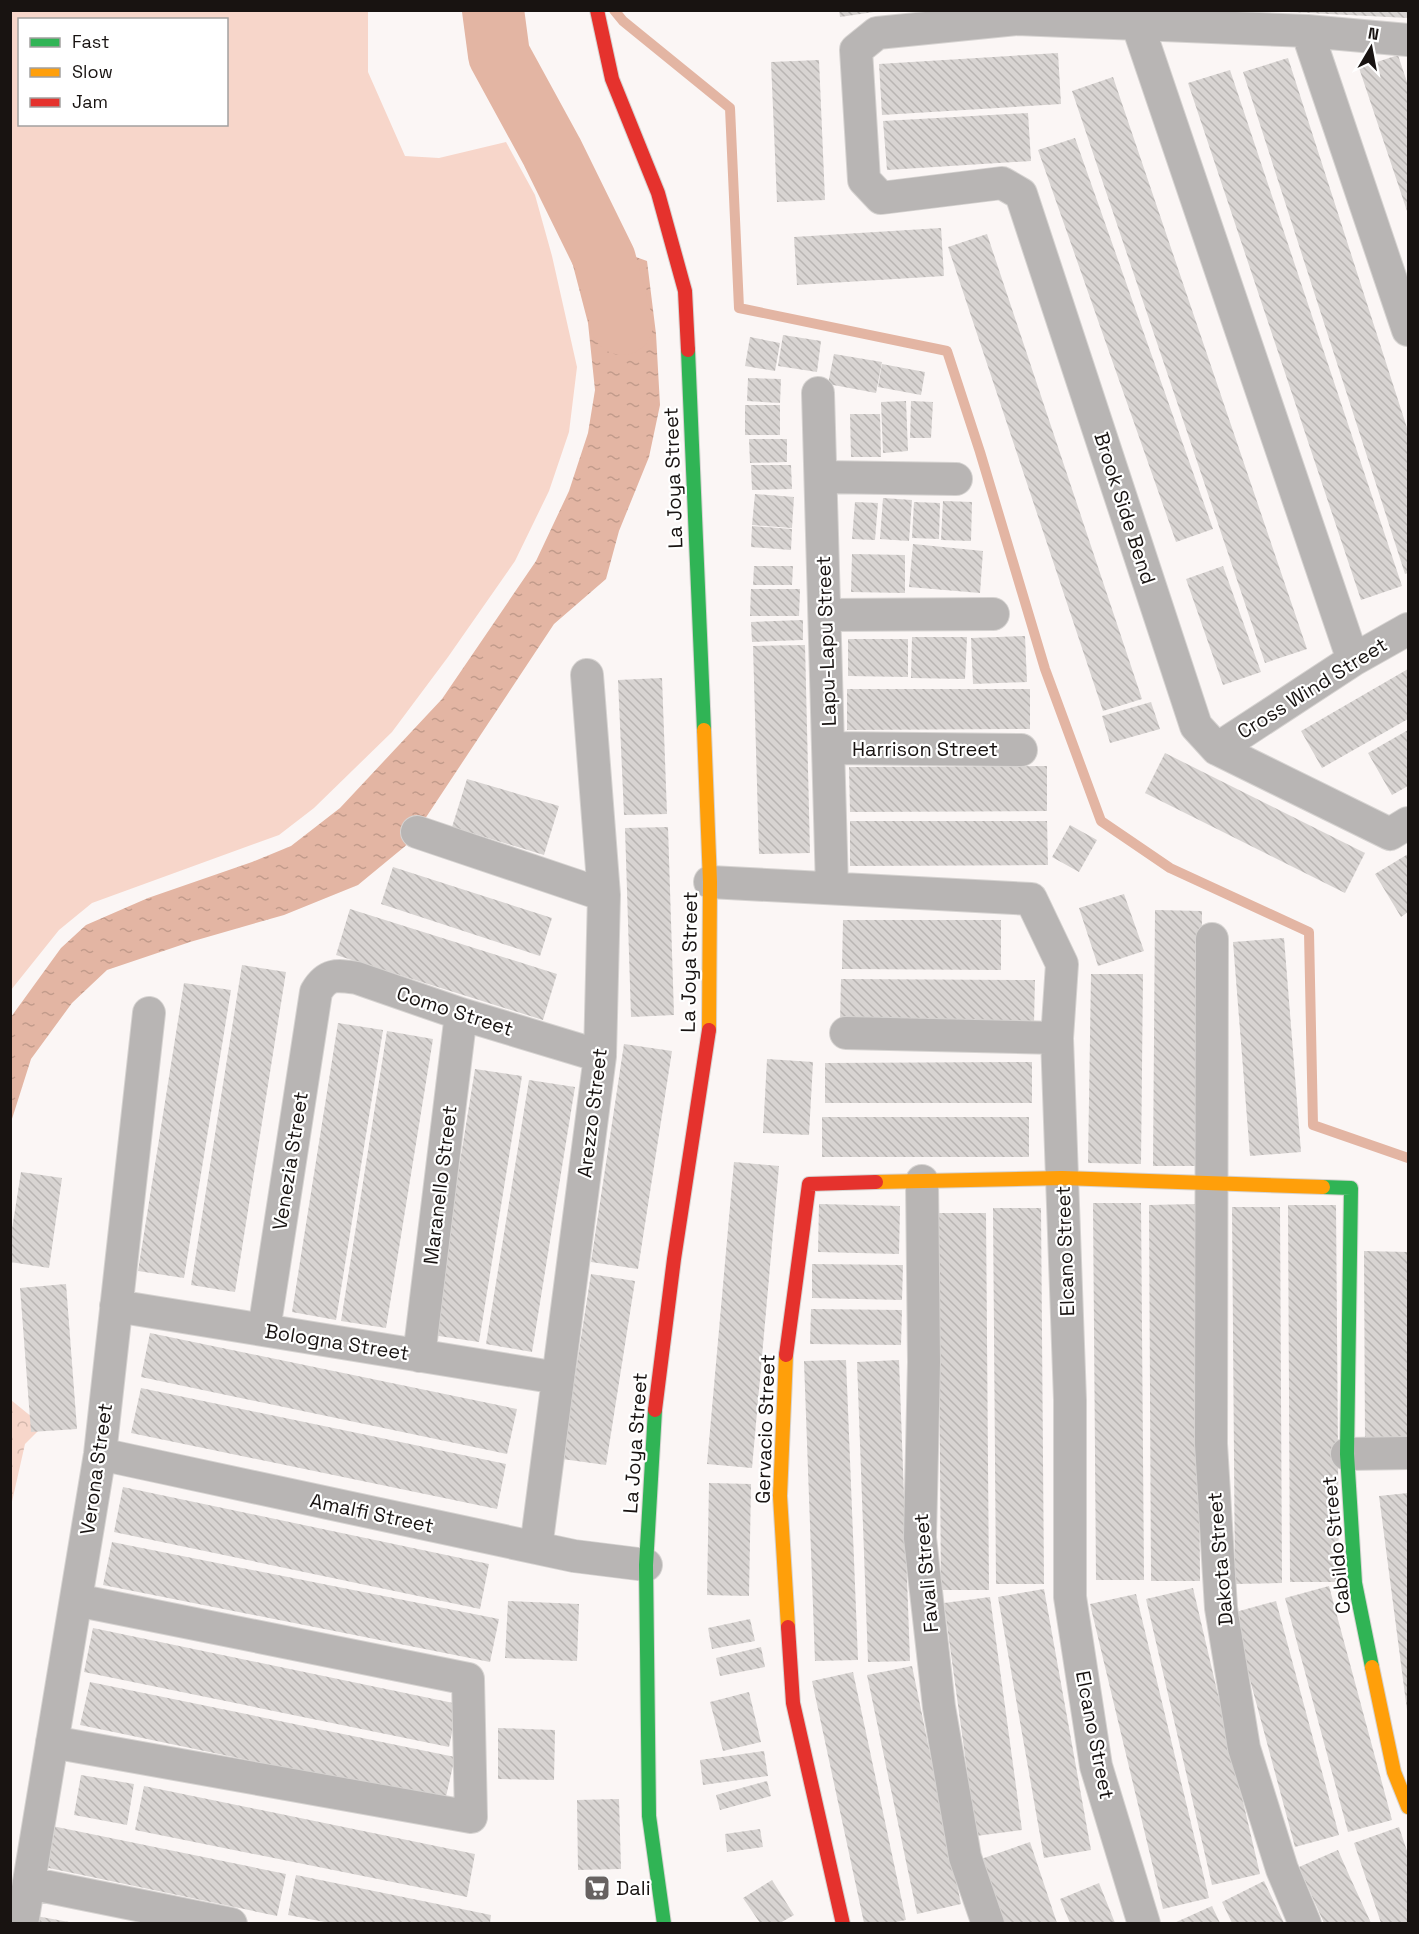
<svg xmlns="http://www.w3.org/2000/svg" width="1419" height="1934" viewBox="0 0 1419 1934" font-family="'Space Grotesk',sans-serif">
<style>
.grass{fill:#f7d6ca;fill-rule:evenodd}
.forest{fill:url(#forest-crowns)}
.water{fill:url(#water-ripples)}
.lines{fill:none;stroke-linecap:round;stroke-linejoin:round}
.stream{stroke:#e3b5a3;stroke-width:10}
.river{stroke:#e3b5a3;stroke-width:62}
.building{fill:url(#building-back-hatch)}
.street-casing{stroke:#d6d3d1;stroke-width:34}
.fast-casing{stroke:#d6d3d1;stroke-width:16}
.slow-casing{stroke:#d6d3d1;stroke-width:16}
.jam-casing{stroke:#d6d3d1;stroke-width:16}
.street{stroke:#b8b5b4;stroke-width:32}
.fast{stroke:#30b455;stroke-width:14}
.slow{stroke:#ff9f0a;stroke-width:14}
.jam{stroke:#e5322d;stroke-width:14}
.labels{text-anchor:middle;dominant-baseline:central;stroke-width:4.5;stroke-linejoin:round;paint-order:stroke}
.street-label{font-size:20px;fill:#181311;stroke:#fff}
.poi-label{font-size:20px;fill:#181311;stroke:#fff;text-anchor:start}
</style>
<defs>
<pattern id="forest-crowns" width="20" height="18" patternUnits="userSpaceOnUse" patternTransform="scale(1.5)"><rect width="20" height="18" fill="#f7d6ca"/><path d="M2 6a3 3 0 1 1 6 0M12 15a3 3 0 1 1 6 0" fill="none" stroke="#d3b7ac"/></pattern>
<pattern id="water-ripples" width="26" height="14" patternUnits="userSpaceOnUse" patternTransform="scale(1.5)"><rect width="26" height="14" fill="#e3b5a3"/><path d="M2 4q2-2 4 0t4 0M15 11q2-2 4 0t4 0" fill="none" stroke="#c29b8b"/></pattern>
<pattern id="building-back-hatch" width="6" height="6" patternUnits="userSpaceOnUse" patternTransform="scale(1.5)"><rect width="6" height="6" fill="#d8d4d2"/><path d="M-1 5l2 2M0 0l6 6M5-1l2 2" fill="none" stroke="#b9b5b3"/></pattern>
</defs>
<rect width="100%" height="100%" fill="#fbf6f5"/>
<path class="grass" d="M11,10L368,11V72L405,156L439,158L506,142L535,195L552,256L577,367L569,432L549,491L515,561L448,657L392,732L314,808L279,835L92,903L59,930L11,990ZM20,20H226V124H20Z"/>
<path class="forest" d="M11,1400L43,1426L25,1444L11,1506Z"/>
<path class="water" d="M564,231L647,261L656,334L660,405L649,457L619,531L606,579L554,624L409,843L358,885L284,915L190,942L107,970L72,1003L31,1059L11,1122V1017L61,948L86,925L148,898L252,862L291,846L340,808L442,699L536,561L569,491L588,433L595,390L588,323Z"/>
<g class="lines">
<path class="stream" d="M614,10L623,21L730,108L739,308L947,351L980,452L1045,669L1101,821L1170,868L1309,932L1313,1125L1408,1158"/>
<path class="river" d="M493,10L499,55L552,152L605,260L622,324"/>
</g>
<path class="building" d="M839,10H874V12L840,17Z
M1289,10H1408V18L1289,12Z
M1058,53L1061,104L882,115L879,64Z
M1398,55L1408,85V214L1359,68Z
M1288,58L1408,431V573L1405,574L1243,72Z
M819,60L825,200L777,202L771,62Z
M1230,70L1402,586L1361,600L1188,83Z
M1113,77L1307,649L1265,663L1072,91Z
M1028,113L1031,161L887,170L883,121Z
M1075,138L1213,529L1176,542L1038,150Z
M941,228L944,276L797,285L794,237Z
M987,234L1142,699L1103,711L948,247Z
M783,335L821,341L817,372L778,366Z
M750,337L780,343L775,371L745,366Z
M834,354L882,362L876,393L828,384Z
M882,364L925,372L921,395L878,387Z
M748,378L781,379L780,403L747,401Z
M906,401L908,451L883,453L881,402Z
M911,401L933,402L931,438H910Z
M745,405H780V435H745Z
M850,414H880L881,457H851Z
M749,439H787V462L750,463Z
M751,465H791L792,489L752,490Z
M755,494L794,497L792,528L752,525Z
M883,498L912,500L909,541L880,539Z
M943,501L972,502L971,541L941,540Z
M855,502L878,503L875,540L852,539Z
M914,502L940,503L939,539L912,538Z
M752,526L792,529L791,550L751,547Z
M913,544L983,551L980,593L909,587Z
M852,554L905,555V593L851,592Z
M754,566H793L792,585H753Z
M1223,566L1261,672L1223,685L1186,579Z
M751,589H800L799,616H750Z
M803,620V640L752,642L751,622Z
M1025,636L1027,682L973,684L971,638Z
M912,637H967L965,679L911,678Z
M848,639H908V677L848,676Z
M805,645L810,853L759,854L753,646Z
M1408,669V719L1322,768L1301,731Z
M662,678L667,814L624,815L618,680Z
M847,689H1030V729L847,730Z
M1151,702L1160,729L1110,743L1102,716Z
M1408,730V786L1392,795L1368,753Z
M1165,753L1365,853L1345,893L1145,793Z
M1047,766V811L850,812L849,767Z
M467,779L559,806L544,855L452,827Z
M850,821H1047L1048,865L850,866Z
M1070,825L1097,840L1079,872L1052,857Z
M668,827L674,1015L631,1017L625,828Z
M1408,854V912L1401,917L1375,874Z
M393,867L552,918L540,956L381,904Z
M1124,894L1144,951L1098,966L1079,908Z
M350,909L557,974L543,1020L336,955Z
M1155,910L1202,911L1200,1166H1153Z
M843,920H1001V970L842,969Z
M1284,938L1301,1152L1250,1156L1233,942Z
M242,965L286,972L235,1292L191,1285Z
M1091,974H1143L1141,1164L1088,1163Z
M841,979L1035,980L1034,1024L840,1023Z
M184,983L231,990L184,1278L138,1271Z
M338,1023L383,1030L336,1320L292,1312Z
M387,1031L433,1039L386,1328L341,1321Z
M624,1044L672,1051L638,1269L591,1262Z
M767,1059L813,1062L809,1135L763,1133Z
M1032,1062V1103H825V1063Z
M475,1069L522,1076L479,1342L432,1335Z
M529,1080L575,1087L532,1352L486,1344Z
M822,1117H1029V1157H822Z
M734,1162L779,1166L752,1468L707,1464Z
M21,1172L62,1178L49,1268L10,1262V1242Z
M1093,1203H1141L1144,1580H1096Z
M819,1204L900,1206L899,1254L818,1252Z
M1197,1204L1200,1581H1151L1149,1205Z
M1288,1205H1336L1339,1582H1290Z
M1232,1207H1280L1282,1583L1235,1584Z
M993,1208H1041L1044,1584H996Z
M938,1213H986L989,1590H941Z
M1364,1251L1408,1252V1440H1365Z
M812,1264L903,1265L902,1300L812,1298Z
M591,1274L635,1281L606,1465L562,1459Z
M66,1284L77,1429L31,1432L20,1288Z
M811,1309L902,1310L901,1345L810,1344Z
M150,1333L517,1409L507,1454L141,1377Z
M846,1360L858,1660L815,1661L804,1361Z
M899,1360L910,1661L868,1662L857,1362Z
M141,1388L506,1464L497,1509L131,1433Z
M709,1483L751,1484L749,1596L707,1595Z
M123,1487L489,1564L480,1609L114,1532Z
M1408,1493V1710H1407L1379,1496Z
M112,1542L499,1619L490,1662L103,1585Z
M1329,1586L1392,1820L1348,1832L1285,1598Z
M1193,1588L1260,1874L1212,1885L1146,1599Z
M1044,1589L1091,1850L1044,1858L998,1597Z
M1136,1594L1209,1898L1163,1909L1090,1604Z
M990,1597L1022,1830L976,1836L944,1603Z
M508,1601L579,1604L577,1661L505,1658Z
M1276,1601L1339,1835L1295,1847L1232,1613Z
M750,1619L755,1641L712,1649L708,1628Z
M93,1628L458,1704L449,1747L84,1672Z
M761,1647L765,1667L720,1676L716,1658Z
M912,1666L961,1904L917,1914L867,1675Z
M853,1672L906,1920L891,1923H864L812,1681Z
M90,1682L455,1757L445,1801L80,1725Z
M749,1692L761,1742L723,1751L710,1702Z
M498,1728L555,1730L554,1780L498,1779Z
M764,1751L768,1776L703,1785L700,1760Z
M81,1775L134,1784L127,1825L74,1815Z
M767,1781L771,1796L720,1810L716,1795Z
M144,1786L475,1854L467,1897L135,1830Z
M619,1799L621,1869L578,1870L577,1800Z
M52,1826L286,1874L277,1916L44,1867Z
M1399,1827L1408,1854V1923H1381L1354,1843Z
M760,1829L763,1847L727,1852L725,1834Z
M1030,1842L1057,1923H1003L981,1859Z
M1338,1850L1349,1875L1371,1923H1324L1310,1892L1299,1867Z
M296,1875L491,1915L490,1923H330L288,1915Z
M772,1880L794,1915L780,1923H760L743,1898Z
M1264,1881L1284,1923H1232L1222,1902Z
M1099,1883L1115,1923H1070L1060,1899Z
M1212,1906L1220,1923H1174Z
M36,1916L69,1922V1923H35Z"/>
<g class="lines">
<g class="street-casing">
<path id="street" d="M1137,23L1353,660
M1307,31L1408,330
M1408,40L1307,31L1017,19L877,33L856,50L864,180L881,198L1002,183L1021,194L1196,726L1217,749L1390,834L1408,823
M818,393L832,888
M821,477L956,479
M826,615L993,614
M829,748L1021,750
M1217,749L1353,660L1408,629
M417,832L604,895
M710,882L1031,899L1062,964L1057,1038L1070,1400V1597L1096,1766L1144,1924
M1212,939L1211,1444L1221,1608L1244,1748L1282,1869L1305,1924
M846,1033L1057,1038
M922,1181L924,1362L920,1538L939,1707L965,1857L988,1924
M116,1306L558,1378
M264,1330L316,992C327,973 337,975 357,978L461,1014L600,1056
M419,1356L461,1014
M100,1454L574,1556L646,1565
M1347,1454L1408,1453
M536,1548L600,1056L604,895L587,675
M52,1742L471,1817L468,1679L76,1600
M29,1883L231,1924
M22,1924L100,1454L149,1013"/>
</g>
<g class="fast-casing">
<path id="fast" d="M688,350L704,730
M1323,1187L1351,1188L1347,1454L1355,1583L1372,1667
M655,1410L646,1565L649,1816L664,1924"/>
</g>
<g class="slow-casing">
<path id="slow" d="M704,730L710,882L709,1030
M876,1182L1062,1178L1323,1187
M786,1355L780,1496L788,1627
M1372,1667L1394,1772L1408,1807"/>
</g>
<g class="jam-casing">
<path id="jam" d="M597,10L612,79L658,193L685,291L688,350
M786,1355L809,1184L876,1182
M655,1410L674,1259L709,1030
M788,1627L793,1703L843,1924"/>
</g>
<use href="#street" class="street"/>
<use href="#fast" class="fast"/>
<use href="#slow" class="slow"/>
<use href="#jam" class="jam"/>
</g>
<defs>
<g id="supermarket-square" transform="scale(1.35)"><rect x="-9" y="-9" width="18" height="18" rx="4" fill="#676261" stroke="#fff"/><path d="M-6-5.5h2.5l.6 2H6L4.5 2H-2.5L-4.4-4H-6ZM-1.5 3.2a1.3 1.3 0 1 0 .1 0ZM3 3.2a1.3 1.3 0 1 0 .1 0Z" fill="#fff"/></g>
</defs>
<g fill-rule="evenodd">
<use href="#supermarket-square" x="597" y="1888"/>
</g>
<g class="labels">
<g class="street-label">
<text transform="translate(673 478) rotate(-92)">La Joya Street</text>
<text transform="translate(1125 508) rotate(72)">Brook Side Bend</text>
<text transform="translate(826 641) rotate(-92)">Lapu-Lapu Street</text>
<text transform="translate(1312 688) rotate(-32)">Cross Wind Street</text>
<text x="925" y="749">Harrison Street</text>
<text transform="translate(689 962) rotate(-89)">La Joya Street</text>
<text transform="translate(455 1011) rotate(18)">Como Street</text>
<text transform="translate(592 1113) rotate(-83)">Arezzo Street</text>
<text transform="translate(290 1161) rotate(-81)">Venezia Street</text>
<text transform="translate(440 1185) rotate(-83)">Maranello Street</text>
<text transform="translate(1065 1251) rotate(-92)">Elcano Street</text>
<text transform="translate(337 1342) rotate(9)">Bologna Street</text>
<text transform="translate(765 1429) rotate(-88)">Gervacio Street</text>
<text transform="translate(635 1443) rotate(-86)">La Joya Street</text>
<text transform="translate(96 1469) rotate(-82)">Verona Street</text>
<text transform="translate(372 1513) rotate(12)">Amalfi Street</text>
<text transform="translate(1336 1545) rotate(-96)">Cabildo Street</text>
<text transform="translate(1220 1559) rotate(-95)">Dakota Street</text>
<text transform="translate(926 1573) rotate(-95)">Favali Street</text>
<text transform="translate(1095 1735) rotate(79)">Elcano Street</text>
</g>
<g class="poi-label">
<text x="616" y="1888">Dali</text>
</g>
</g>
<rect width="1419" height="1934" fill="none" stroke="#181311" stroke-width="24"/>
<rect x="18" y="18" width="210" height="108" fill="#ffffff" stroke="#a3a1a0" stroke-width="1.5"/>
<rect x="30" y="38" width="30" height="9" fill="#30b455" stroke="#a3a1a0" stroke-width="1.5"/>
<text x="72" y="48" font-size="18" fill="#181311">Fast</text>
<rect x="30" y="68" width="30" height="9" fill="#ff9f0a" stroke="#a3a1a0" stroke-width="1.5"/>
<text x="72" y="78" font-size="18" fill="#181311">Slow</text>
<rect x="30" y="98" width="30" height="9" fill="#e5322d" stroke="#a3a1a0" stroke-width="1.5"/>
<text x="72" y="108" font-size="18" fill="#181311">Jam</text>
<g transform="translate(1371 48) rotate(10)" stroke="#ffffff" stroke-width="4.5" paint-order="stroke">
<path d="M0-4.5L10 22L0 15L-10 22Z" fill="#181311"/>
<text y="-9" font-size="16" font-weight="bold" text-anchor="middle" fill="#181311">N</text>
</g>
</svg>
